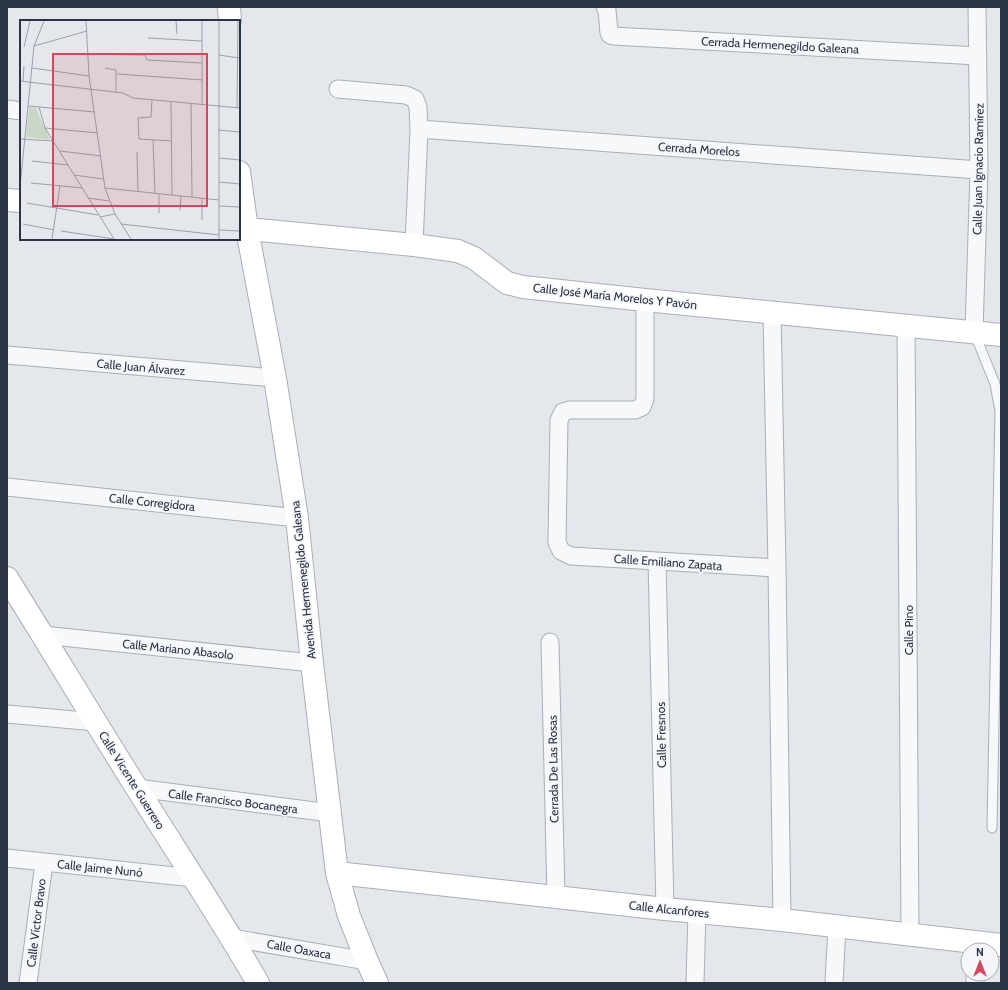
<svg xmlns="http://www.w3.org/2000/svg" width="1008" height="990" viewBox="0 0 1008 990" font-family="Cabin,sans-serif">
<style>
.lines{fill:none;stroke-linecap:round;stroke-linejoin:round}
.lane-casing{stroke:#a9aeb7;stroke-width:11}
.street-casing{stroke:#a9aeb7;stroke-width:19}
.secondary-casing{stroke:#a9aeb7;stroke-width:24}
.lane{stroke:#f7f8fa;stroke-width:9}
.street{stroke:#f7f8fa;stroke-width:17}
.secondary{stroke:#fff;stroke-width:22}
.labels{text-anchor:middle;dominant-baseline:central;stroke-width:3.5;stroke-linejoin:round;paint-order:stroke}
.street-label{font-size:12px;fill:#2b3445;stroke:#f4f6f9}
.inset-road{fill:none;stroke:#9a9fa9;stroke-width:1}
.view{fill:#d1495b;fill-opacity:0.15;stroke:#d1495b;stroke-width:2}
.inset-edge{fill:none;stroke:#2b3445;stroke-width:2}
</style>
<rect width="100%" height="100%" fill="#e4e7ec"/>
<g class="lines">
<g class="lane-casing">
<path id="lane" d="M974,332L995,384L1000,411L992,828"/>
</g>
<g class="street-casing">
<path id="street" d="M605,7L607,10L609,33L610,35L613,36L978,56
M338,89L406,95L415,99L418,107L419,129L414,245
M7,109L21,111
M419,129L979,170
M645,300V399L642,407L635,410H570L563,412L559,420L557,542L561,551L571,556L777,568
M772,312L777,568L782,920
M906,325L910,934
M974,332L979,170L977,7
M7,355L275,378
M7,487L297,518
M657,561L665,909
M43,635L312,663
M550,642L556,897
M7,714L96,722
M137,788L330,813
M7,858L193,878
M232,938L367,961
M28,983L44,863
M695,983L697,912
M834,983L837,926
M975,983V974"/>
</g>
<g class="secondary-casing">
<path id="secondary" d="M229,7L230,21
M239,172L247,229L275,378L297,518L312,663L337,873L349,916L367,961L377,983
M7,200L21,201
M239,228L414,245L458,251L474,258L507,283L523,287L645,300L1001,335
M7,578C51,648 93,719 138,790C178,854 220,917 258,983
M337,873L665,909L782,920L1001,945"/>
</g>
<use href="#lane" class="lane"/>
<use href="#street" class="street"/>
<use href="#secondary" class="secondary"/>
</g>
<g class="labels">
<g class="street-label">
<text transform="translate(780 45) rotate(3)">Cerrada Hermenegildo Galeana</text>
<text transform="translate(699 149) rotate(4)">Cerrada Morelos</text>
<text transform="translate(978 169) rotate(-89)">Calle Juan Ignacio Ramírez</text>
<text transform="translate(615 296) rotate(6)">Calle José María Morelos Y Pavón</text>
<text transform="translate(141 367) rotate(5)">Calle Juan Álvarez</text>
<text transform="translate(152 502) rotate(6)">Calle Corregidora</text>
<text transform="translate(668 562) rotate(4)">Calle Emiliano Zapata</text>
<text transform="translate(303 580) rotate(-96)">Avenida Hermenegildo Galeana</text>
<text transform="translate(908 630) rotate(-90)">Calle Pino</text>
<text transform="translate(178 649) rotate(6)">Calle Mariano Abasolo</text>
<text transform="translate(661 735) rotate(-91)">Calle Fresnos</text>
<text transform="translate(553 769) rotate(-91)">Cerrada De Las Rosas</text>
<text transform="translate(132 780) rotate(58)">Calle Vicente Guerrero</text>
<text transform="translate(233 801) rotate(7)">Calle Francisco Bocanegra</text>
<text transform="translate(100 868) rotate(6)">Calle Jaime Nunó</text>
<text transform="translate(669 909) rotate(6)">Calle Alcanfores</text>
<text transform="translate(36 923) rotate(-83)">Calle Víctor Bravo</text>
<text transform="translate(299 949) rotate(10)">Calle Oaxaca</text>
</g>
</g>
<g transform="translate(20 20)">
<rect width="220" height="220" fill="#e4e7ec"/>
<path d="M9,87L16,88L30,120L6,117Z" fill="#c9d6c5"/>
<path class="inset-road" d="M66,1L69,56L85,168L95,194L111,219M156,1L157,14M128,18L182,21M14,26L67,11M4,27L10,1M68,34L125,35L127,40L182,43M199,35L219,38M12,48L69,56M85,48L96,50V72M97,54L183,60M0,61L103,73L113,78L220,88M3,61L4,46M132,80L131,97L118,98L119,119L152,121M151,82L152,175M171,84L172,177M182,85V1M8,86L19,87L25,108L94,219M19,87L75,92M217,88L218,1M25,108L78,113M198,110L220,112M0,119L33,121M133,120L135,173M40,131L81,136M117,132L118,171M199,138L220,140M12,141L48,145M54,155L83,159M199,162L220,164M11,163L63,168M0,167L14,26L24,1M85,168L199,180M68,178L89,181M7,183L78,195M199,186L220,187M160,190L161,176M139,193V174M80,197L95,194M182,200V178M3,204L34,210M101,204L199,215M199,210L220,211M41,211L94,219M32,219L40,166M199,219V1"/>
<path class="view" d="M33,34H187V186H33Z"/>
<rect width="220" height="220" class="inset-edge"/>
</g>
<rect width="1008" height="990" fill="none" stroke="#2b3445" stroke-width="16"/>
<g transform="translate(980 962)"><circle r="19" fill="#f4f6f9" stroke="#a4a8b1"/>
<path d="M0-3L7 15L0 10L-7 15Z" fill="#d1495b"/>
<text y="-6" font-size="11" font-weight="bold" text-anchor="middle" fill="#2b3445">N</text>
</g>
</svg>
